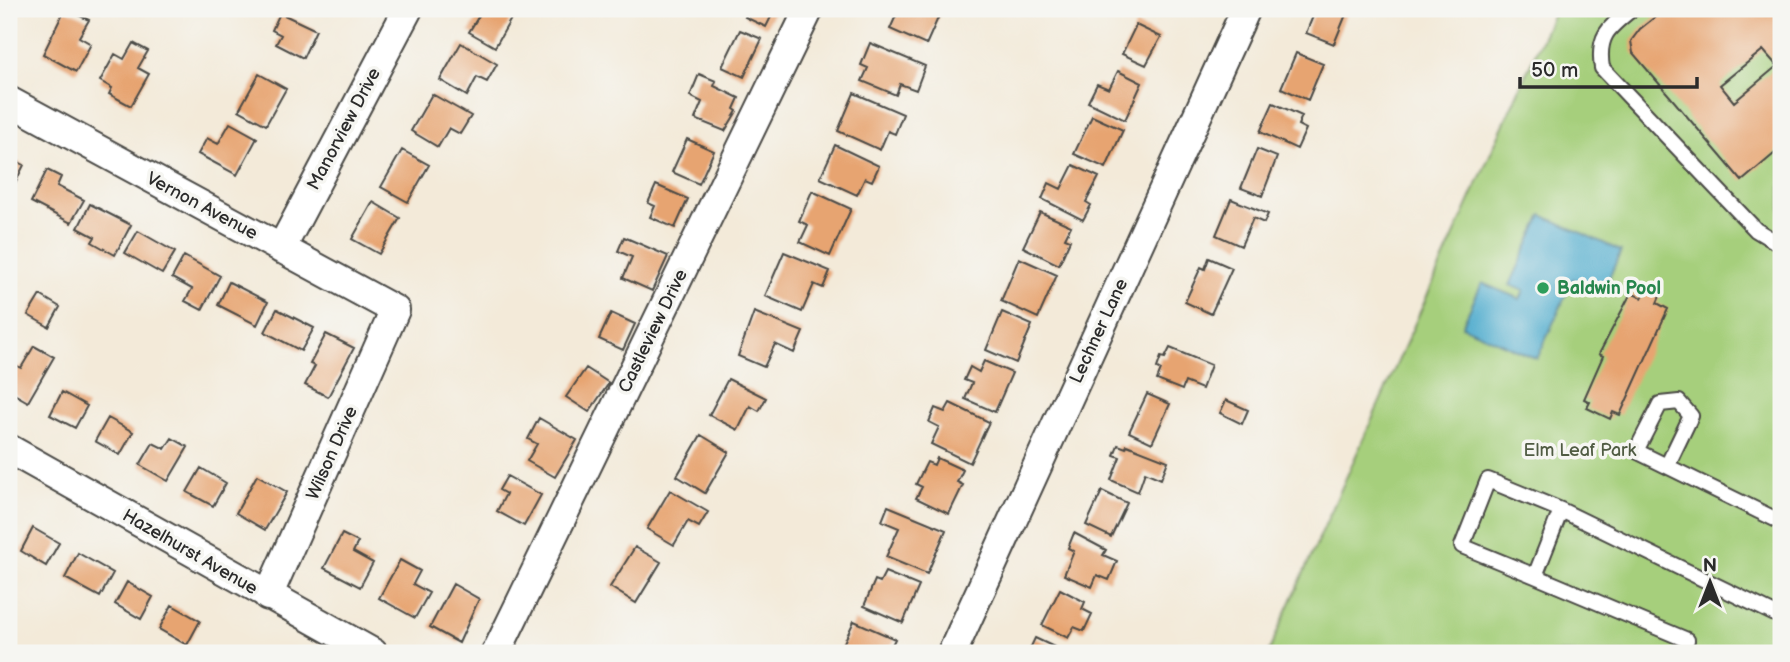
<svg xmlns="http://www.w3.org/2000/svg" width="1790" height="662" viewBox="0 0 1790 662" font-family="'Balsamiq Sans',sans-serif">
<style>
.green{fill:#a6cf7b;stroke:#687d53;stroke-width:2}
.water{fill:#50acce;stroke:#3e6c7c;stroke-width:2}
.building{fill:#e7a471;fill-rule:evenodd}
.lines{fill:none;stroke-linecap:round;stroke-linejoin:round}
.lane-casing{stroke:#494845;stroke-width:18}
.street-casing{stroke:#494845;stroke-width:32}
.lane{stroke:#fff;stroke-width:14}
.street{stroke:#fff;stroke-width:28}
.leisure-dot{fill:#2e9e5b;stroke:#f6f6f2;stroke-width:2.5}
.labels{text-anchor:middle;dominant-baseline:central;stroke-width:7;stroke-linejoin:round;paint-order:stroke}
.street-label{font-size:18px;fill:#2b2b2b;stroke:#f6f6f2}
.leisure-label{font-size:18px;font-weight:bold;fill:#27864d;stroke:#f6f6f2;text-anchor:start}
.park-label{font-size:18px;fill:#505c43;stroke:#f6f6f2}
</style>
<rect width="100%" height="100%" fill="#f6f6f2"/>
<filter id="ink" filterUnits="userSpaceOnUse"><feTurbulence type="fractalNoise" baseFrequency=".0143" numOctaves="2"/><feDisplacementMap in="SourceGraphic" scale="14" xChannelSelector="R" yChannelSelector="G"/><feConvolveMatrix kernelMatrix="1 2 1 2 8 2 1 2 1" color-interpolation-filters="sRGB"/></filter>
<filter id="wash" filterUnits="userSpaceOnUse"><feTurbulence type="fractalNoise" baseFrequency=".00686" numOctaves="4" result="noise"/><feDisplacementMap in="SourceGraphic" scale="28" xChannelSelector="R" yChannelSelector="G"/><feGaussianBlur stdDeviation="1.57" result="paint"/><feColorMatrix in="noise" values="0 0 0 0 0 0 0 0 0 0 0 0 0 0 0 0 0 1.4 0 .05"/><feComposite in="paint" operator="in"/></filter>
<g filter="url(#wash)">
<rect width="100%" height="100%" fill="#f3ead9"/>
<path class="green" d="M1555,9H1781V612L1762,653H1268Z"/>
<path class="water" d="M1542,215L1621,251L1603,292L1573,279L1537,359L1462,326L1482,283L1520,299L1524,291L1510,285Z"/>
<g id="blocks">
<path class="building" d="M65,9L89,20L79,37L91,44L76,72L43,54Z
M483,9L516,10L495,47L469,32Z
M749,9H775L766,27L745,17Z
M899,9H942L926,45L890,29Z
M1316,9L1347,12L1334,44L1306,33Z
M1665,9H1774L1781,17V148L1742,181L1633,53L1631,41L1640,29ZM1763,50L1777,66L1734,102L1720,85Z
M280,13L316,30L303,58L276,44L281,35L272,30Z
M1136,25L1161,37L1146,65L1122,54Z
M740,30L762,39L744,77L722,67Z
M133,43L148,51L138,68L149,74L131,106L109,94L112,88L100,81L115,54L124,59Z
M461,43L497,64L487,82L477,77L467,96L440,80Z
M870,43L925,66L916,90L900,84L896,95L862,81L868,68L861,65Z
M1296,53L1323,64L1308,100L1281,88Z
M1118,71L1142,83L1125,120L1088,102L1097,84L1109,89Z
M259,74L286,89L266,125L239,110Z
M699,74L716,81L714,86L739,98L734,109L737,111L725,131L695,119L702,102L690,96Z
M854,93L903,114L895,134L888,131L880,150L838,131Z
M432,94L471,116L460,134L449,128L438,147L411,131Z
M1273,103L1302,116L1298,125L1306,129L1297,149L1260,132Z
M1092,116L1123,130L1106,168L1074,154Z
M230,123L257,138L237,175L198,154L207,138L218,144Z
M687,139L714,151L699,184L672,172Z
M835,145L879,166L872,181L865,178L857,195L820,178Z
M1257,149L1277,157L1262,196L1241,188Z
M402,150L429,165L408,202L381,187Z
M9,152L14,155L12,159L24,165L12,189L9,188Z
M1073,165L1099,177L1086,202L1091,205L1083,220L1042,199L1049,183L1061,189Z
M47,170L61,177L57,186L84,200L71,223L31,202Z
M656,185L688,199L675,228L650,217L655,206L648,203Z
M812,191L851,209L830,256L800,242L808,225L799,221Z
M1231,199L1268,214L1264,223L1253,218L1241,246L1216,235Z
M373,202L400,218L379,254L352,239Z
M90,204L131,225L115,255L92,242L95,237L78,228Z
M1040,212L1071,226L1065,238L1070,240L1059,265L1023,247Z
M138,231L175,252L162,274L125,253Z
M624,237L668,256L652,291L623,278L632,257L618,251Z
M784,252L830,271L823,288L814,284L802,312L765,296Z
M184,256L220,276L202,310L185,301L192,289L172,278Z
M1019,258L1057,275L1038,318L1001,301Z
M1209,258L1232,268L1211,314L1185,302L1201,267L1205,269Z
M229,282L268,302L257,325L218,305Z
M1647,288L1661,294L1657,303L1668,309L1620,415L1613,412L1610,419L1587,408L1590,402L1584,399L1603,356L1599,354L1631,293L1642,298Z
M40,295L60,307L49,327L28,315Z
M277,309L314,328L301,351L265,332Z
M754,312L803,332L794,353L775,344L764,367L738,356Z
M1002,312L1032,325L1016,363L986,350Z
M611,313L635,324L623,350L599,339Z
M326,334L354,348L328,397L305,385L315,366L310,364Z
M34,346L54,357L28,402L9,391V371L13,364L21,368Z
M1170,348L1211,365L1202,389L1185,382L1182,390L1157,380L1161,370L1157,368L1161,357L1165,358Z
M984,361L1012,373L995,412L965,399L972,383L964,380L970,367L979,372Z
M586,368L609,383L589,412L566,397Z
M728,379L766,398L759,411L750,406L738,430L709,415Z
M62,392L87,406L75,428L50,415Z
M1147,394L1170,404L1152,443L1129,432Z
M1226,400L1248,410L1242,424L1220,413Z
M950,403L989,422L970,463L931,444L939,427L929,422L935,408L945,412Z
M108,418L133,432L120,455L95,441Z
M539,418L577,440L555,477L527,461L537,444L528,439Z
M701,435L729,452L705,493L677,476Z
M172,438L188,447L168,481L140,465L153,443L165,449Z
M1118,445L1126,448L1127,445L1168,461L1161,479L1145,472L1138,492L1111,480L1120,457L1114,455Z
M937,458L963,470L957,482L963,485L949,514L916,498L922,487L916,484L927,462L934,465Z
M201,468L226,483L213,506L187,492Z
M257,475L287,492L265,530L236,513Z
M507,476L541,495L524,526L497,511L506,494L499,490Z
M670,490L708,512L699,527L688,521L674,545L647,529Z
M1102,491L1127,503L1111,537L1086,525Z
M888,506L946,530L927,574L886,557L899,528L882,521Z
M33,528L59,543L46,566L21,551Z
M1074,533L1106,550L1103,555L1117,561L1109,580L1097,575L1092,587L1064,575L1074,551L1068,548Z
M342,534L358,542L353,552L373,563L360,587L324,568Z
M635,547L661,562L636,603L610,587Z
M78,553L113,573L100,597L65,578Z
M400,560L420,571L413,584L429,593L415,618L379,598Z
M885,572L919,586L903,623L864,606L875,580L880,582Z
M127,582L153,597L141,619L115,604Z
M453,584L479,599L459,643L430,627Z
M1060,589L1085,602L1082,609L1092,614L1084,631L1074,627L1068,638L1042,625Z
M172,605L200,621L187,645L159,629Z
M854,621L895,639L888,653H839Z
M1035,638L1067,653H1028Z"/>
</g>
</g>
<g filter="url(#ink)">
<use href="#blocks" fill-opacity="0" stroke="#494845" stroke-width="2"/>
<g class="lines">
<g class="lane-casing">
<path id="lane" d="M1632,9C1608,28 1597,36 1602,68L1756,230L1781,245
M1667,466L1691,416L1679,402L1660,404L1636,451L1781,522
M1561,510L1535,576L1462,546L1488,480L1561,510L1781,617
M1535,576L1687,640"/>
</g>
<g class="street-casing">
<path id="street" d="M9,101L395,310L268,596
M281,249L408,9
M9,449L373,653
M496,653L809,9
M952,653L1246,9"/>
</g>
<use href="#lane" class="lane"/>
<use href="#street" class="street"/>
</g>
</g>
<circle class="leisure-dot" cx="1543" cy="288" r="7"/>
<g class="labels">
<g class="street-label">
<text transform="translate(344 129) rotate(-62)">Manorview Drive</text>
<text transform="translate(202 206) rotate(28)">Vernon Avenue</text>
<text transform="translate(653 331) rotate(-64)">Castleview Drive</text>
<text transform="translate(1099 331) rotate(-65)">Lechner Lane</text>
<text transform="translate(332 453) rotate(-66)">Wilson Drive</text>
<text transform="translate(190 552) rotate(30)">Hazelhurst Avenue</text>
</g>
<g class="leisure-label">
<text x="1557" y="288">Baldwin Pool</text>
</g>
<g class="park-label">
<text x="1580" y="450">Elm Leaf Park</text>
</g>
</g>
<rect width="1790" height="662" fill="none" stroke="#f6f6f2" stroke-width="35"/>
<g transform="translate(1710 582)" stroke="#f6f6f2" stroke-width="5" paint-order="stroke">
<path d="M0-5L12 26L0 18L-12 26Z" fill="#2b2b2b"/>
<text y="-10" font-size="19" font-weight="bold" text-anchor="middle" fill="#2b2b2b">N</text>
</g>
<path d="M1520 77v10h177v-10" fill="none" stroke="#2b2b2b" stroke-width="3.5"/>
<text x="1531" y="77" font-size="21" fill="#2b2b2b" stroke="#f6f6f2" stroke-width="5" paint-order="stroke">50 m</text>
</svg>
